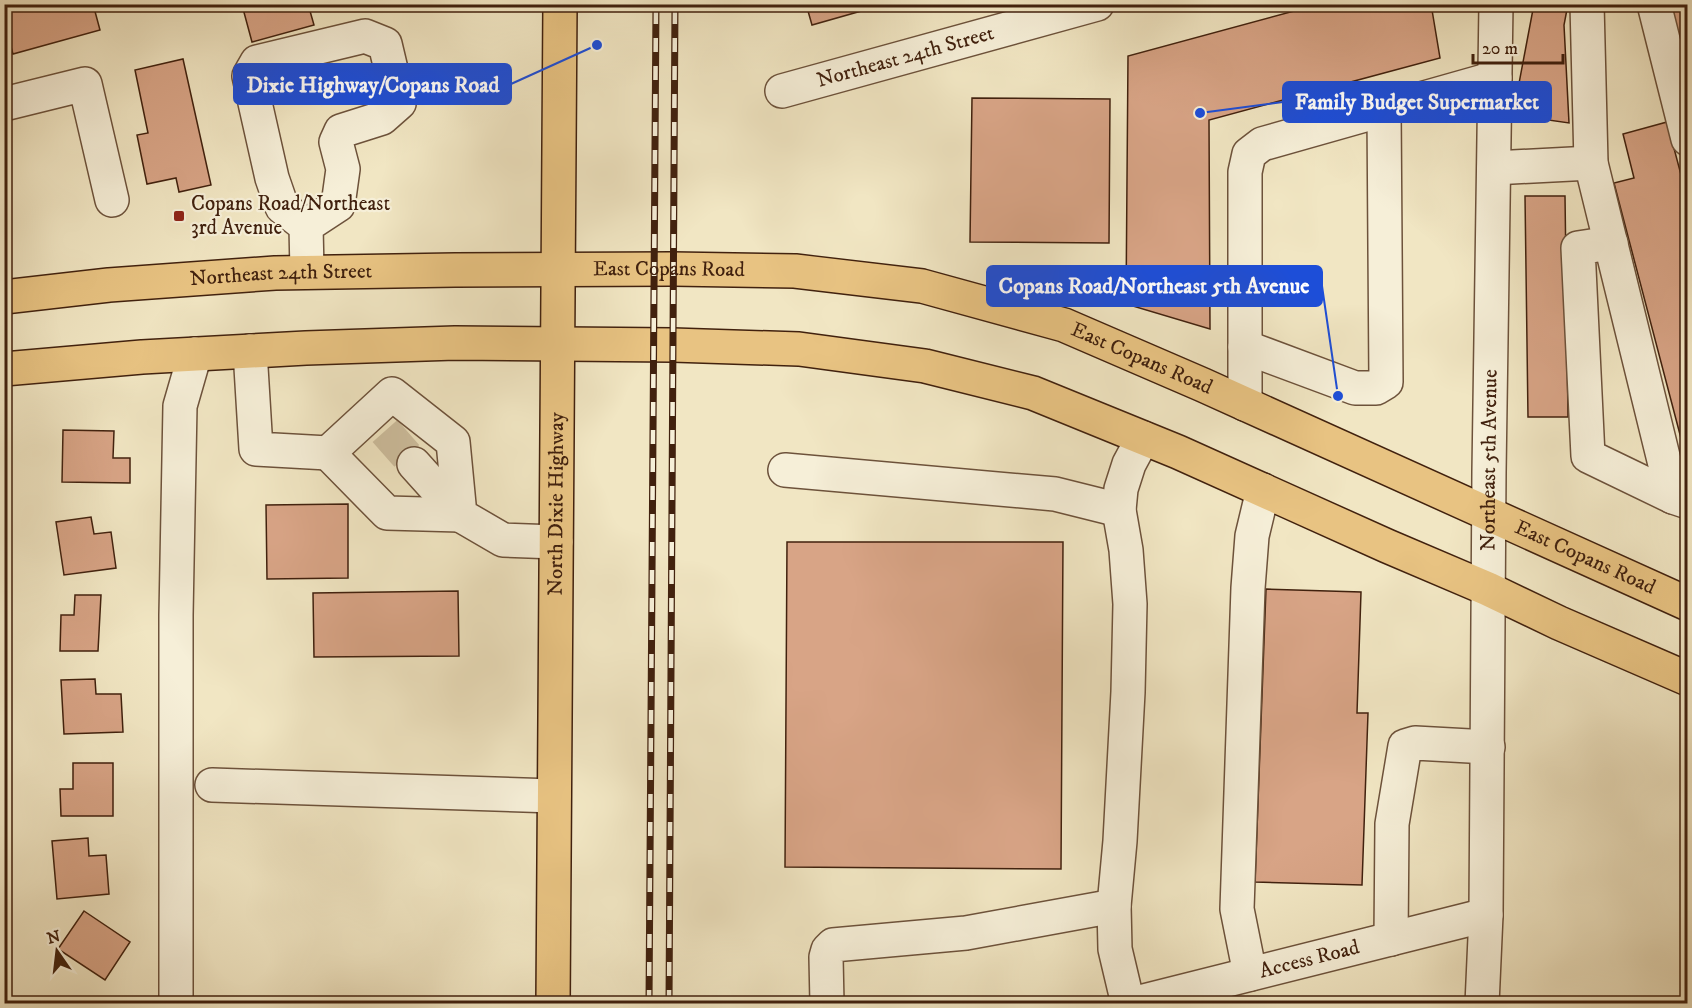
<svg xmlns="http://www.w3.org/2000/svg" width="1692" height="1008" viewBox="0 0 1692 1008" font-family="'IM FELL DW Pica',serif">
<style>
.building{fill:#d8a486;stroke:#41210e;stroke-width:1.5}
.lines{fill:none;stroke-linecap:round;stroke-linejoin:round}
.minor-tunnel{stroke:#cebf9f;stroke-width:33;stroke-dasharray:33 16;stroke-linecap:butt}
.minor-casing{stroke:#6d523b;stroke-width:36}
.major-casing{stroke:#41210e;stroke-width:36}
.minor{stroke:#f6efd8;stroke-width:33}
.major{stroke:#e8c382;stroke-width:33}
.rail-casing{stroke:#41210e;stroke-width:7}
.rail{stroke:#f6efd8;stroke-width:4.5;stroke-dasharray:14;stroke-linecap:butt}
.poi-dot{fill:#8f2418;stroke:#f6efd8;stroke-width:2}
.labels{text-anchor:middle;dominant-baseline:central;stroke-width:4.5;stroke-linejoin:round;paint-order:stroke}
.street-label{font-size:21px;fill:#41210e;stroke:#f6efd8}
.poi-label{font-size:21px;fill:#41210e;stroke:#f6efd8;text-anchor:start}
.leader{fill:none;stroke:#1d4ed8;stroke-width:2}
.callout-dot{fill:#1d4ed8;stroke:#f6efd8;stroke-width:2}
.callout{fill:#1d4ed8;stroke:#1d4ed8;stroke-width:2}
.callout-label{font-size:22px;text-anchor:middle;font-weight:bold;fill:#fff}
</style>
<rect width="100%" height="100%" fill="#f1e6c3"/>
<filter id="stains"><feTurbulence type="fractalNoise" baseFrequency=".00333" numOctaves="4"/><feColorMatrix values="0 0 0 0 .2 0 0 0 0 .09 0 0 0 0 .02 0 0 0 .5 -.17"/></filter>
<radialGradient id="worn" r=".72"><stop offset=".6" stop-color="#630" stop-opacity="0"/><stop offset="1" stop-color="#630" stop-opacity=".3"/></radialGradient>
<path class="building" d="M27,4H93L100,30L13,54L4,22V11Z
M308,4L314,25L252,42L242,5Z
M806,4H886L812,25Z
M1320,4H1431L1440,58L1209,120L1210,329L1126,304L1128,56Z
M1534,4H1568L1564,25L1569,123L1513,115Z
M1668,4H1688V77Z
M183,59L211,185L179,192L176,178L147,184L137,135L148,133L135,70Z
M972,98L1110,99L1109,243L970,242Z
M1667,122L1688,201V465L1614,183L1634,178L1623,134Z
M1525,196H1565L1568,417H1528Z
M63,430L114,431L113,458H130V483L62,482Z
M348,504V578L267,579L266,505Z
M91,517L94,534L111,532L116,568L64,575L56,522Z
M787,542H1063L1061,869L785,867Z
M1266,589L1361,592L1357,713H1368L1362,885L1255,882Z
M458,591L459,656L314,657L313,593Z
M75,595H101L98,651H60L61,615H74Z
M95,679L96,694H121L123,732L64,734L61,680Z
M73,763H113V816H61L60,789H73Z
M88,838L89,856L106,855L109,894L57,899L52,841Z
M84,911L130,942L105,980L58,949Z"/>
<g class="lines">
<path class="minor-tunnel" d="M385,431L414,464"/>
<g class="minor-casing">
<g id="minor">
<path d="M1587,4L1591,163L1673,497L1688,502"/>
<path d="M1654,4L1688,139"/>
<path id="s1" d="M782,91L1097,4"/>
<path d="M4,104L85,84L112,200"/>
<path d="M1494,168L1591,163"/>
<path d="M306,226L282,207L272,178L249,76L257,62L365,36L385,44L399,103L382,118L341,131L336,142L343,169L338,205L306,226L307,272"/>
<path d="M1611,243L1578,248L1588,456L1673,497"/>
<path d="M1245,347L1355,388H1376L1386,382L1384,109"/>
<path d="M250,351L256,449L328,453L392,394L453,442L460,515L503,540L556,542"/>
<path d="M1245,404V172L1249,154L1262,144L1495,78"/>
<path d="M328,453L387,513L460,515"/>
<path d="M414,464L460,515"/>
<path d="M785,470L1055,494L1119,510"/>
<path d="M212,785L554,796"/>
<path d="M1114,906L1120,841L1128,692L1130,604L1126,550L1119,510L1121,489L1129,464L1143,438"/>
<path d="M1391,939L1392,824L1405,746L1415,743L1488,747"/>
<path d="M1250,974L1237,909L1248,588L1252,536L1263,490"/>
<path d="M176,1004V615L180,406L195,354"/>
<path d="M827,1004L826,957L828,950L833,945L966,933L1114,906L1115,949L1128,1004"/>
<path id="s2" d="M1132,1004L1486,915"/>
<path id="s3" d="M1482,1004L1486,915L1489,472L1496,4"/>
</g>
</g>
<g class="major-casing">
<g id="major">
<path id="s4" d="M4,297L109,285L275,273L455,270L673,269L795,271L922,286L1064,325L1203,385L1688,604"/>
<path d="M4,369L142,357L306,348L455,343L673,345L799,349L925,366L1033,393L1178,452L1387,546L1488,589L1559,623L1688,679"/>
<path id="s5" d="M553,1004L560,4"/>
</g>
</g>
<use href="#minor" class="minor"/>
<use href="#major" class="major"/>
<g class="rail-casing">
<path id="rail" d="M649,1004L656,4
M669,1004L675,4"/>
</g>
<use href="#rail" class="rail"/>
</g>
<rect class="poi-dot" x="173" y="210" width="12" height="12" rx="3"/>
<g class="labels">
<g class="street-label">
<text stroke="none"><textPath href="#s1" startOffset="128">Northeast 24th Street</textPath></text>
<text stroke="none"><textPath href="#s4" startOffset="666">East Copans Road</textPath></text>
<text stroke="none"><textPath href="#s4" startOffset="278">Northeast 24th Street</textPath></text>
<text stroke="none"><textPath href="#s4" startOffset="1152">East Copans Road</textPath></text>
<text stroke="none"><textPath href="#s3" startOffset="544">Northeast 5th Avenue</textPath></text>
<text stroke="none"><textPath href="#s5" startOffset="500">North Dixie Highway</textPath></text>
<text stroke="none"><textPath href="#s4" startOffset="1638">East Copans Road</textPath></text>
<text stroke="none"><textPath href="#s2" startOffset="183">Access Road</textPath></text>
</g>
<g class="poi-label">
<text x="191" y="204">Copans Road/Northeast<tspan x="191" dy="24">3rd Avenue</tspan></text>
</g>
</g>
<path class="leader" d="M597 45L511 84M1200 113L1283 102M1338 396L1322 286"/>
<g class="callout-dot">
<circle cx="597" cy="45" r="6"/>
<circle cx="1200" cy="113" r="6"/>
<circle cx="1338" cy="396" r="6"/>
</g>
<g class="callout">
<rect x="234" y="64" width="277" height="40" rx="6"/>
<rect x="1283" y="82" width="268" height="40" rx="6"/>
<rect x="987" y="266" width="335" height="40" rx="6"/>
</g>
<g class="callout-label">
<text x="373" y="92">Dixie Highway/Copans Road</text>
<text x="1417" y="109">Family Budget Supermarket</text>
<text x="1154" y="293">Copans Road/Northeast 5th Avenue</text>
</g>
<rect width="1692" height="1008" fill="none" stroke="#f1e6c3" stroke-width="24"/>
<rect x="6" y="6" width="1680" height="996" fill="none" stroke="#41210e" stroke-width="3"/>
<rect x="12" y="12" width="1668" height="984" fill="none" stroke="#41210e" stroke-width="1.5"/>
<g transform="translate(57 951) rotate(346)" stroke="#f6efd8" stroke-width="4.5" paint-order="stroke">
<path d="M0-4.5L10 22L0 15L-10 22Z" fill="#41210e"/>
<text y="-9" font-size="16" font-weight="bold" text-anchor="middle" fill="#41210e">N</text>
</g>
<path d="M1473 54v9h90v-9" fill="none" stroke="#41210e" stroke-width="3"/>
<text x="1482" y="54" font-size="18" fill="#41210e" stroke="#f6efd8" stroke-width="4.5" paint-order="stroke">20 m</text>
<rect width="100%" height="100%" filter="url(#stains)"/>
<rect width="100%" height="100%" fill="url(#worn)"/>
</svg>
